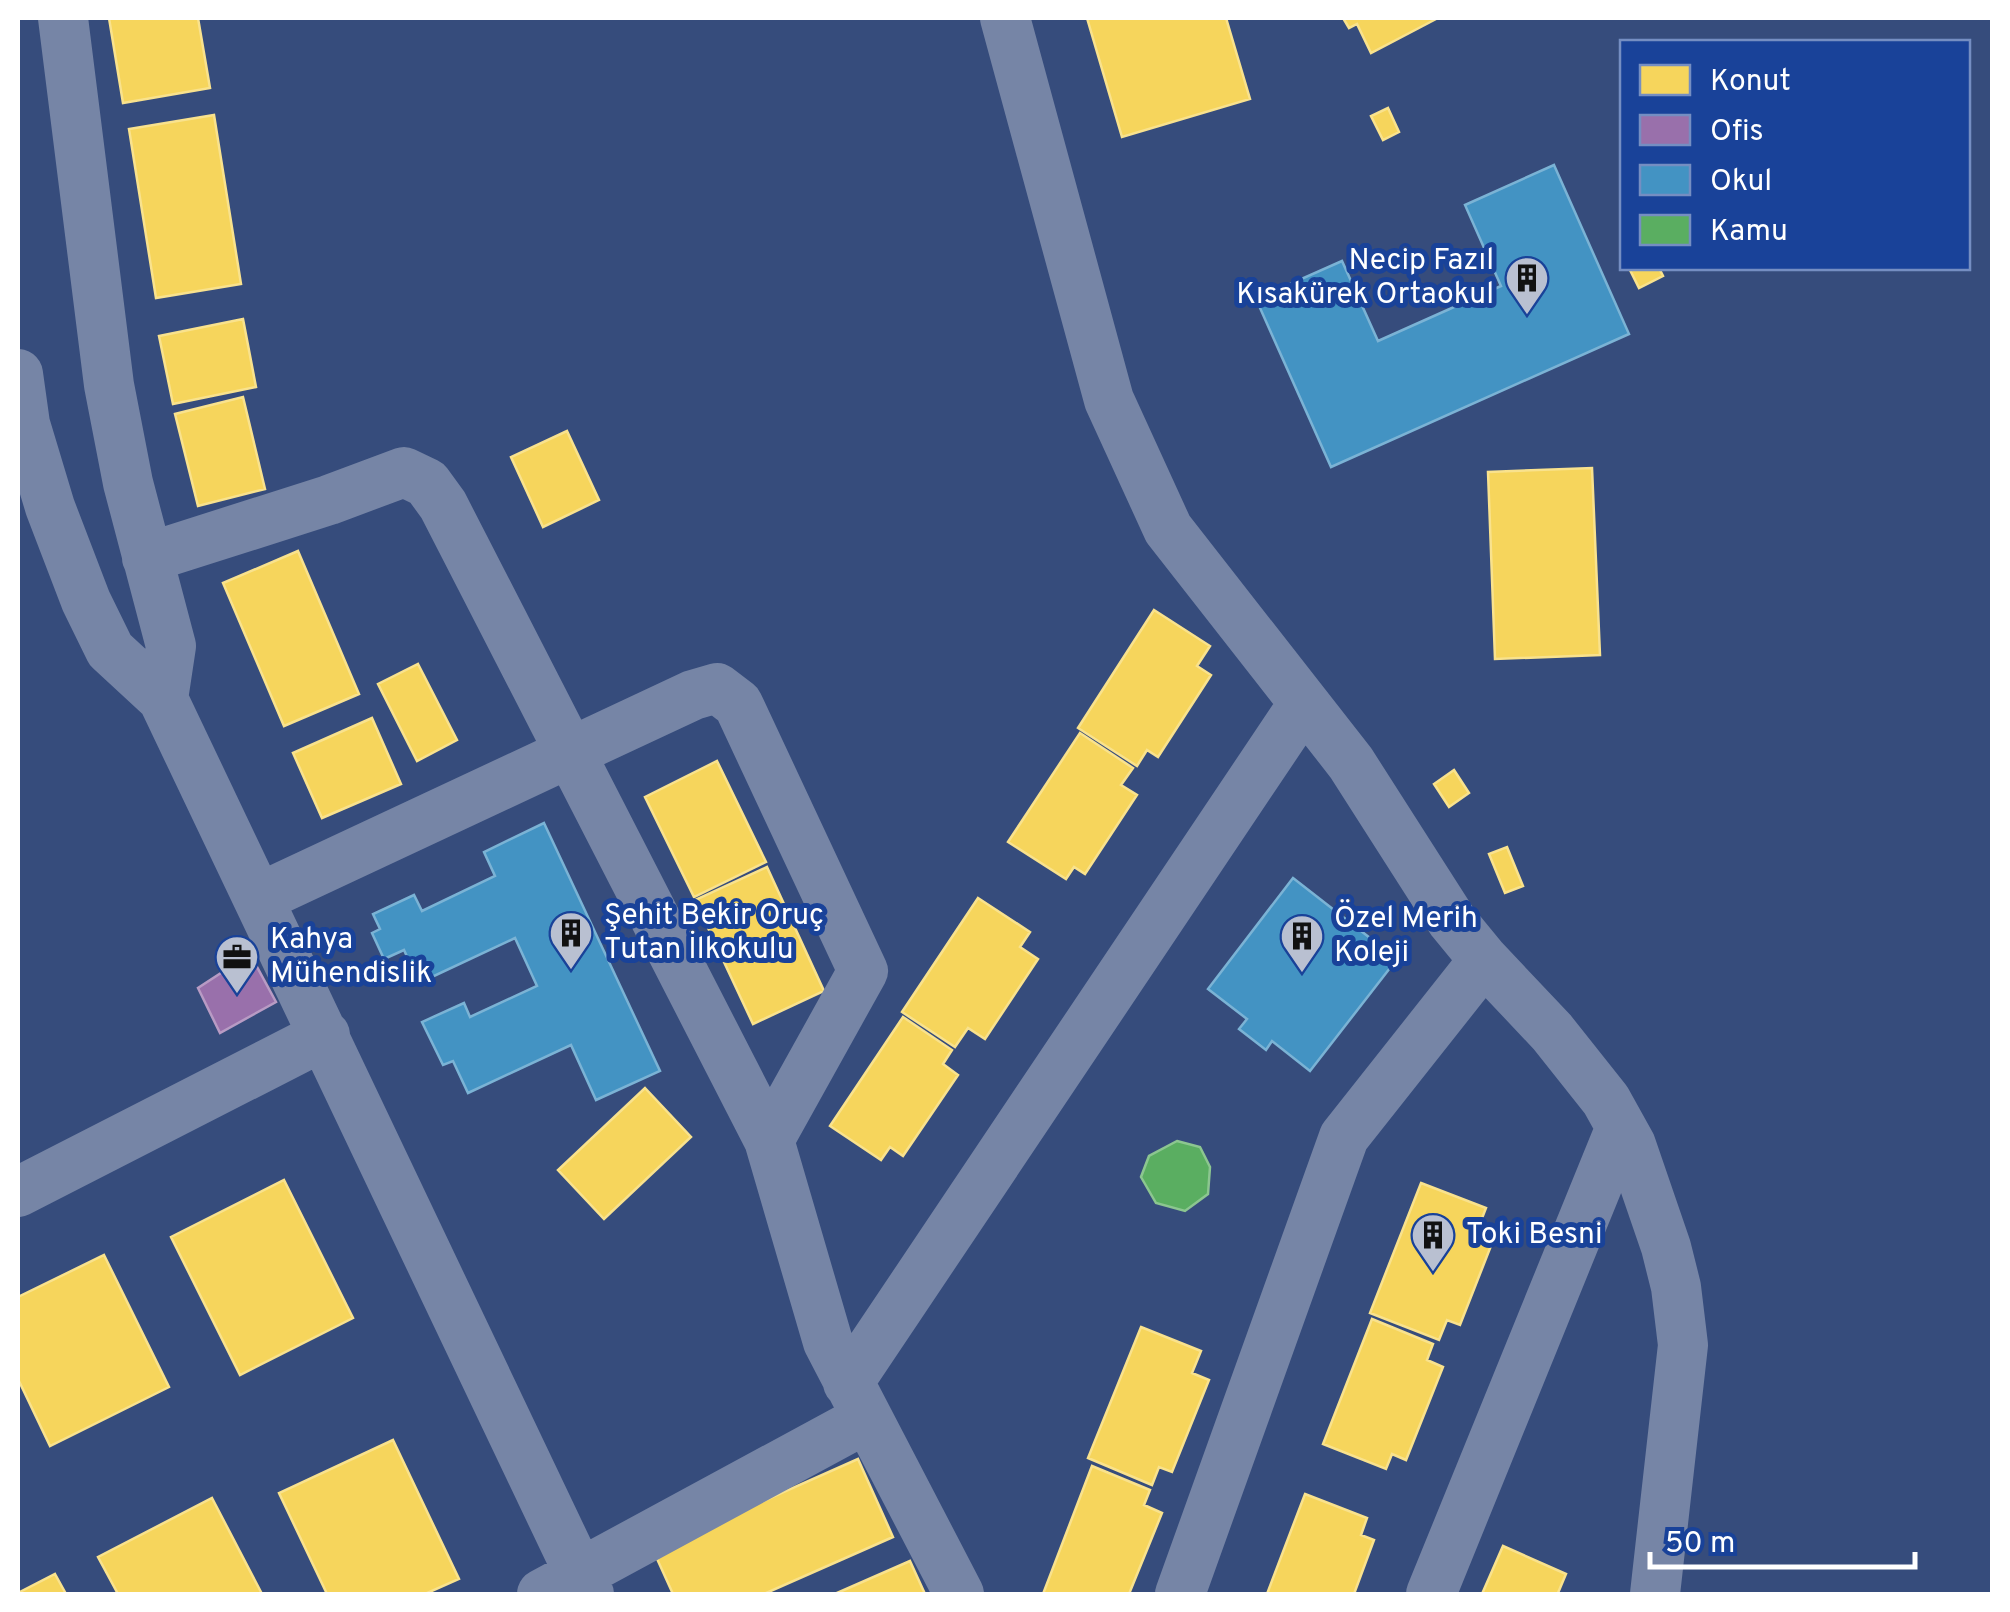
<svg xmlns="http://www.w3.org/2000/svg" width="2010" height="1612" viewBox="0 0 2010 1612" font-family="Overpass,sans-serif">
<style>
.homes{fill:#f6d55c;stroke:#f9e28d;stroke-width:2.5}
.offices{fill:#9970ab;stroke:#b89bc4;stroke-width:2.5}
.schools{fill:#4393c3;stroke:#7bb3d5;stroke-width:2.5}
.public{fill:#5aae61;stroke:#8cc690;stroke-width:2.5}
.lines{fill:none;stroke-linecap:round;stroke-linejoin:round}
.minor{stroke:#7685a6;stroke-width:50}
.labels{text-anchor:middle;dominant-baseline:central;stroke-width:10;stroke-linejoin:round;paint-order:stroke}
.poi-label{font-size:30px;fill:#fff;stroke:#194299;text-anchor:start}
</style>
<rect width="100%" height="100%" fill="#364c7c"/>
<path class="homes" d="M109,18H198L210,88L123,103Z
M1087,18H1226L1250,99L1122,137Z
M1343,18H1438L1371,53L1357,24L1349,28Z
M1388,108L1399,132L1383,140L1371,116Z
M214,115L241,284L156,298L129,129Z
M1629,268H1659L1663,276L1639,288Z
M243,319L256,387L173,404L159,336Z
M243,397L265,489L198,506L175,414Z
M567,431L599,500L543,527L511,457Z
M1592,468L1600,655L1495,659L1488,472Z
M298,551L359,694L284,726L223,583Z
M1154,610L1210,646L1197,666L1211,675L1158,757L1147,750L1137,766L1078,728Z
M418,664L457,740L417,761L378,684Z
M372,718L401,784L322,818L293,753Z
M1080,733L1133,768L1121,785L1137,795L1085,874L1074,867L1066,879L1008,842Z
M717,761L766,862L694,897L645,797Z
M1454,770L1469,793L1449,807L1434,784Z
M1507,847L1523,886L1505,893L1489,854Z
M767,867L824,991L753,1024L695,900Z
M978,898L1030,932L1020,947L1038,959L985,1039L968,1028L955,1047L902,1012Z
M903,1017L952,1050L943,1064L958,1075L903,1156L890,1147L881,1160L830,1126Z
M645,1088L691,1137L604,1219L558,1170Z
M284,1180L353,1318L240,1375L171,1237Z
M1421,1183L1486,1208L1479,1226L1496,1233L1460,1325L1447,1320L1439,1340L1370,1313Z
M104,1255L169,1387L50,1446L18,1379V1297Z
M1372,1319L1433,1344L1427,1360L1443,1367L1406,1460L1392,1454L1386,1469L1323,1444Z
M1141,1327L1201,1351L1192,1373L1209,1380L1172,1472L1159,1467L1152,1485L1088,1458Z
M393,1440L459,1579L425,1594H327L279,1493Z
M858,1459L893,1537L764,1594H673L653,1550Z
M1092,1466L1150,1490L1144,1505L1162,1513L1129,1594H1043Z
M1305,1494L1367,1518L1361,1535L1374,1540L1354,1594H1267Z
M212,1498L262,1594H118L98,1557Z
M1503,1546L1566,1574L1558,1593L1562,1594H1482Z
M910,1561L925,1594H838L837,1593Z
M55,1574L66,1594H18V1593Z"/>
<path class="offices" d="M250,954L276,1002L220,1033L198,988Z"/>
<path class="schools" d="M1554,165L1629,334L1331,467L1256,299L1342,261L1378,341L1501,286L1465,205Z
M544,823L660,1071L596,1100L571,1045L468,1093L453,1061L443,1065L422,1022L464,1003L470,1017L537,986L515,938L419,983L404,950L384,959L372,933L380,929L373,914L414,895L422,911L495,876L484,852Z
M1293,878L1397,959L1310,1071L1272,1041L1266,1050L1239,1029L1247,1019L1208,989Z"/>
<path class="public" d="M1177,1141L1200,1147L1210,1167L1208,1194L1185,1211L1156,1203L1141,1177L1149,1156Z"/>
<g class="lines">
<path class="minor" d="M1005,18L1109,400L1168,529L1351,763L1452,921L1484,960L1552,1032L1606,1100L1631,1145L1666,1247L1676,1287L1683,1345L1655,1594
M18,374L25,424L50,507L86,601L110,650L163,699L171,646L128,483L109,385L63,18
M147,558L329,500L404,472L427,483L443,505L769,1140L828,1342L959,1594
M163,699L589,1594
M259,898L693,695L717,688L738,704L863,971L769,1140
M18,1192L325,1035
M848,1383L1304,703
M542,1594L867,1418
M1180,1594L1344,1137L1484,960
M1431,1594L1621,1127"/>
</g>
<defs>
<g id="building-pin" transform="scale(2.25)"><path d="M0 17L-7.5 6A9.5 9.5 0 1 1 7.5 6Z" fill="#b9c0d1" stroke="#194299"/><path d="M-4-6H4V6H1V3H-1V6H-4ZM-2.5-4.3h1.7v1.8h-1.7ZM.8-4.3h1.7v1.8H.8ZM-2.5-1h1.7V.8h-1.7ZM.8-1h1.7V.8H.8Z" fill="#111"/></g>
<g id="office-pin" transform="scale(2.25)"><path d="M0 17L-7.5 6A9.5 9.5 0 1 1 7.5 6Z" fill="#b9c0d1" stroke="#194299"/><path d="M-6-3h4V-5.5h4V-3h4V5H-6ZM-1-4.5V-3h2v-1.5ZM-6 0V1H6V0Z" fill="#111"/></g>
</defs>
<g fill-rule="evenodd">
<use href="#building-pin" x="1527" y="278"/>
<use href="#building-pin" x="571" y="933"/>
<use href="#building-pin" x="1302" y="936"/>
<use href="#office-pin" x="237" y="957"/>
<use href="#building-pin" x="1433" y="1235"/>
</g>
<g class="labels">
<g class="poi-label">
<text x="1494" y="261" text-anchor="end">Necip Fazıl<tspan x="1494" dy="34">Kısakürek Ortaokul</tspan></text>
<text x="604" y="916">Şehit Bekir Oruç<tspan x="604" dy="34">Tutan İlkokulu</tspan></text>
<text x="1334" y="919">Özel Merih<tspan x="1334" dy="34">Koleji</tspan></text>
<text x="270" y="940">Kahya<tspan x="270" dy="34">Mühendislik</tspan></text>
<text x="1466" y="1235">Toki Besni</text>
</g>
</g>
<rect width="2010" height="1612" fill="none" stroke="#ffffff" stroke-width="40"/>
<rect x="1620" y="40" width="350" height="230" fill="#194299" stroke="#758ec2" stroke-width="2.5"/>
<rect x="1640" y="65" width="50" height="30" fill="#f6d55c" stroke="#758ec2" stroke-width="2.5"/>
<text x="1710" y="90" font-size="30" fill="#ffffff">Konut</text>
<rect x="1640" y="115" width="50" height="30" fill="#9970ab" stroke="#758ec2" stroke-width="2.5"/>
<text x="1710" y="140" font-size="30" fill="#ffffff">Ofis</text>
<rect x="1640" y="165" width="50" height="30" fill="#4393c3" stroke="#758ec2" stroke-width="2.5"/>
<text x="1710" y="190" font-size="30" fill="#ffffff">Okul</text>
<rect x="1640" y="215" width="50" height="30" fill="#5aae61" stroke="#758ec2" stroke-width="2.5"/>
<text x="1710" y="240" font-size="30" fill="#ffffff">Kamu</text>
<path d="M1650 1552v15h265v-15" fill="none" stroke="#ffffff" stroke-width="5"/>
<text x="1665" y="1552" font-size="30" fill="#ffffff" stroke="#194299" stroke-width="8" paint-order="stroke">50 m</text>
</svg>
